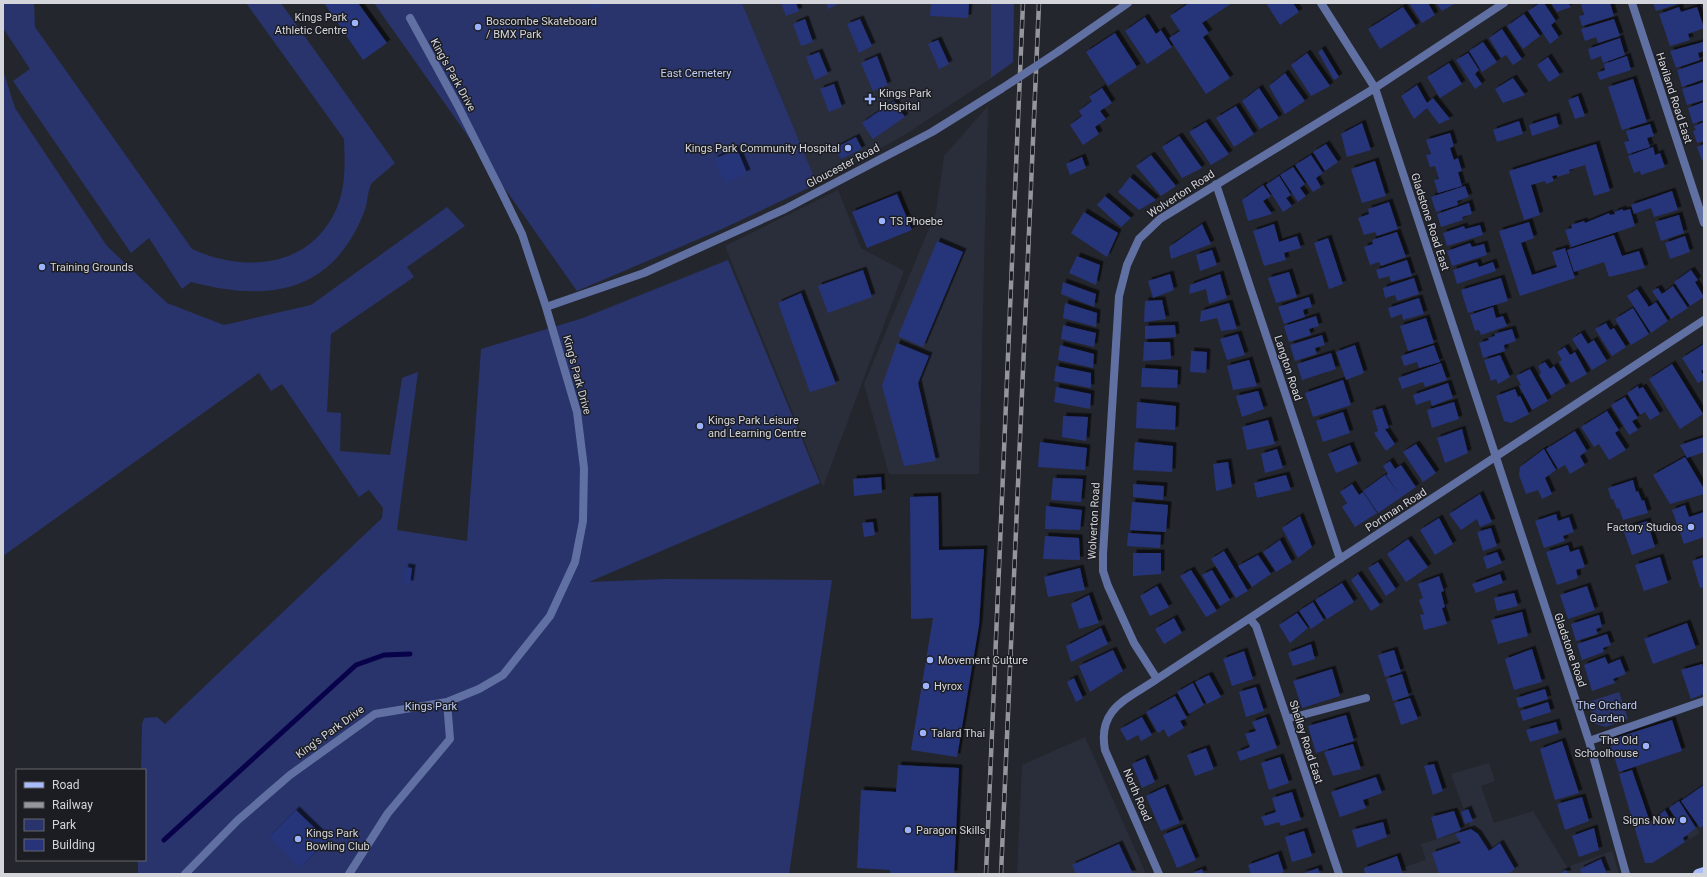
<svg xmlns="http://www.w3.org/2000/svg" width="1707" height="877" viewBox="0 0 1707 877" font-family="Roboto,sans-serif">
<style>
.built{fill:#2a2e3a}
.green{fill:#28346b}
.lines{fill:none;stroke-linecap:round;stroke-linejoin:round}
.stream{stroke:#08024a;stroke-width:5}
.building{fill:#27347a;filter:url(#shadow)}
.street{stroke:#6170a3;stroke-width:8}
.primary{stroke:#a9bcfb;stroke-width:10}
.rail-casing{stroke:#94969c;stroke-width:4.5}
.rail{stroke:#1b1d23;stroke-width:3;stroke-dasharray:9;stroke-linecap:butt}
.street-bridge{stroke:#6170a3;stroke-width:8}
.poi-dot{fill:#9eb3fd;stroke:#1b1d23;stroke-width:1.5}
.labels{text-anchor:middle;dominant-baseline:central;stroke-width:3;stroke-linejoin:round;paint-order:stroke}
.poi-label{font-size:11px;fill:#d3d5da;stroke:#1b1d23;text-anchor:start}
.park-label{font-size:11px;fill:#c0cdf7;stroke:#1b1d23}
.street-label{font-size:11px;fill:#d3d5da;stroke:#1b1d23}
</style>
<defs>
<filter id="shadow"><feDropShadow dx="3.5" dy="-3.5" stdDeviation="0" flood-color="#0009"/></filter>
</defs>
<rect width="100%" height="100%" fill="#24262d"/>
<path class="built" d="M742,3H991V78L906,134L817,184Z
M988,106L979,474H889L864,384L936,212L944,156Z
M838,190L861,248L904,271L823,487L725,246Z
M1085,737L1146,874H1017L1022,765Z
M1489,763L1495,781L1481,786L1494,823L1533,811L1567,867L1612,851L1619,874H1404L1402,868L1426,860L1421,844L1471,829L1451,774Z
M1679,801L1700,833L1685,842L1672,822L1676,819L1669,808Z"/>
<path class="green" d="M4,3H34L35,27L192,249C242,272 306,269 334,214C346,191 345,164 344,139L246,3H281L395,163C388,170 379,176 372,183C368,188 368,199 366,206C364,213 361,220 358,226C323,297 260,300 191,282L182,289L149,238L131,253L13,81L30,69L3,28Z
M374,3H742L817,184L720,230L577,291Z
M991,3H1014L1013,62L991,78Z
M3,70L15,108L107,246L167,303L224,325L311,305L447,207L465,226L407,267L414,277L331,334L327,412L341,413L340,451L390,455L402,378L418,372L397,530L467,541L481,349L583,318L728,260L820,483L589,582L664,579L832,580L789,874H136L138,873V860H145V770H141L142,724L144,718L157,717L165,724L382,518L383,508L369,490L359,497L282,384L271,391L259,373L3,556Z
M1619,692L1628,719L1606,727L1595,724L1588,702Z"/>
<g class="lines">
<path class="stream" d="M164,840L356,665L384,655L410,654"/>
</g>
<path class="building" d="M324,3H358L387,43L363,60Z
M588,3H609L592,11Z
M781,3H796L799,11L786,16Z
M826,3H840L828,9Z
M931,3H969L968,18L930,16Z
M1189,3H1232L1202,23L1209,33L1203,37L1230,78L1206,94L1169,38L1180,31L1170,16Z
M1266,3H1293L1299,12L1280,25Z
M1409,3H1428L1435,15L1422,23Z
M1436,3H1456L1442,11Z
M1540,3H1544L1556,21L1551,25L1559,37L1550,44L1528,11Z
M1551,3H1568L1571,7L1557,12Z
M1584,3H1610L1614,16L1582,26L1579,16L1584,15L1581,4Z
M1653,3H1678V4L1656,11Z
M1403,7L1416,26L1380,49L1368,29Z
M1679,7L1681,12L1697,7L1704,28L1688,34L1690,40L1670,46L1659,14Z
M1524,14L1540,36L1523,49L1507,26Z
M1145,17L1156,34L1161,30L1172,47L1147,64L1125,31Z
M805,19L813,42L801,46L793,24Z
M860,19L872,46L859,53L847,24Z
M1614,19L1620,36L1598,43L1596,37L1585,41L1581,29Z
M1502,29L1522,59L1513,65L1506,55L1501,58L1489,38Z
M1115,33L1137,67L1108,86L1086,52Z
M1620,38L1625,55L1603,63L1601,56L1591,60L1588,49Z
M938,40L949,64L939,69L928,44Z
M1483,42L1497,62L1482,72L1469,51Z
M1703,42L1704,51L1698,53L1700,60L1676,68L1670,51Z
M1322,49L1339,77L1334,80L1318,52Z
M819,52L828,74L815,80L806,57Z
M1307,53L1330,86L1311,96L1291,65Z
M1468,53L1479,70L1475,74L1482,84L1475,89L1456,60Z
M877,56L888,85L873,91L861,63Z
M1627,56L1631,70L1600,80L1597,73L1605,70L1604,64Z
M1548,57L1560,75L1549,82L1537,65Z
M1704,61V79L1682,87L1677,70Z
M1449,63L1462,84L1440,98L1427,77Z
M1285,73L1305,101L1285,114L1269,86Z
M1513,78L1525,95L1503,103L1495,89Z
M1633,79L1647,122L1622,130L1608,87Z
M1704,82V100L1687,105L1682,89Z
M834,84L842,107L829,112L820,89Z
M1417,85L1427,103L1433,98L1450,119L1439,124L1427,108L1414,119L1401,96Z
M1102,88L1112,103L1100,111L1106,119L1095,127L1099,134L1083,145L1070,125L1082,116L1079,111L1092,101L1089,97Z
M1259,88L1279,118L1260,129L1242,101Z
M1578,96L1585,116L1575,119L1568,100Z
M894,101L905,117L873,139L862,123Z
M1704,102V120L1693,124L1688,108Z
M1236,106L1254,134L1234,147L1216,118Z
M1556,116L1559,127L1532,136L1529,125Z
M1519,121L1523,134L1497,142L1493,130Z
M1206,122L1229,154L1211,165L1189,132Z
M1704,122V141L1697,143L1693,131L1696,130L1694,126Z
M1362,123L1371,150L1347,157L1341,134Z
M1650,124L1654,136L1647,138L1650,147L1628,154L1624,142L1629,141L1626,131Z
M1450,133L1454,146L1450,148L1454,160L1458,158L1462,171L1458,172L1462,186L1438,193L1434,180L1439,179L1435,166L1430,167L1426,155L1431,154L1426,140Z
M1179,136L1202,168L1182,178L1162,147Z
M856,137L862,149L841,159L835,148Z
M1326,144L1338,162L1325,171L1313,152Z
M1596,144L1610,191L1594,196L1585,165L1569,170L1570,173L1557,177V175L1552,176L1554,181L1546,184L1545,181L1531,185L1540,215L1524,220L1509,171Z
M1704,144V159L1702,160L1697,147Z
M1653,147L1655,155L1660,153L1665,167L1641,175L1640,171L1634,173L1628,156Z
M737,149L747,173L725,183L714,159Z
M1151,155L1176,186L1161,196L1136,166Z
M1311,155L1323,173L1316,178L1321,187L1313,192L1295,165Z
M1082,157L1086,168L1070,175L1066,164Z
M1375,161L1386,196L1362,203L1351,169Z
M1293,167L1305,184L1300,188L1306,196L1298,202L1280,175Z
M1279,176L1291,195L1286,198L1292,206L1283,212L1266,185Z
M1130,177L1156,200L1139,210L1118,192Z
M1263,185L1271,196L1263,201L1272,214L1248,221L1242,200Z
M1465,186L1469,197L1457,201L1458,205L1436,212L1431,197Z
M1672,191L1678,210L1654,217L1651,208L1634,214L1631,205Z
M897,194L912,230L867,248L852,212Z
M1105,196L1131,218L1121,227L1097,205Z
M1389,202L1398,229L1377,236L1375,232L1364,235L1358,218L1369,214L1368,209Z
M1469,203L1472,214L1462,217L1463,220L1441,227L1437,214Z
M1623,209V211L1630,209L1635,226L1571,247L1565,230L1572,228L1571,225L1584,221L1585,223L1609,213L1610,215L1615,214L1614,212Z
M1084,212L1118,233L1107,257L1071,233Z
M1679,215L1684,233L1661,241L1655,222Z
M1529,222L1534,238L1521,243L1532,275L1557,267L1552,252L1565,248L1575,278L1520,296L1499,231Z
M1202,224L1211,244L1171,259L1169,247Z
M1274,224L1279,242L1297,236L1301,248L1284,253L1286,260L1264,266L1253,231Z
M1480,225L1483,235L1447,246L1443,233L1464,226L1465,229Z
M1397,232L1406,257L1381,266L1379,262L1370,265L1364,247L1373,244L1372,240Z
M1614,235L1622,256L1639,251L1645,268L1609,277L1604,262L1574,272L1567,250Z
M1685,236L1690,252L1670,259L1665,243Z
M1328,238L1343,284L1329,289L1314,243Z
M937,241L963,252L923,347L898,336Z
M1470,243L1472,247L1484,244L1487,255L1452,266L1447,251Z
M1212,250L1217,265L1200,271L1196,255Z
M1077,256L1100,265L1096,285L1069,273Z
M1407,260L1412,276L1391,282L1389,276L1379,279L1376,270Z
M1477,262L1479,267L1493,262L1496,271L1457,284L1453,270Z
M863,270L872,297L828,313L818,286Z
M1691,270L1698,280L1695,282L1704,297L1690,306L1674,282Z
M1289,272L1297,297L1276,303L1268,278Z
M1170,274L1174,290L1153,298L1148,281Z
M1220,274L1227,298L1209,304L1206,289L1189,294L1190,285Z
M1414,278L1419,294L1397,301L1395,295L1385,298L1383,288Z
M1501,278L1508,301L1468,313L1461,290Z
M1063,282L1096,294L1094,307L1061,294Z
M1673,286L1688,308L1671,319L1652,291L1658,288L1662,294Z
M1637,289L1649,307L1656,302L1668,321L1651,333L1627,296Z
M801,293L836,384L810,392L778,303Z
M1309,297L1312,307L1303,310L1305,317L1284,324L1278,307Z
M1419,298L1424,314L1403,320L1402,314L1391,318L1388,308Z
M1162,300L1166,319L1144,322L1145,301Z
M1065,303L1097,313L1096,327L1063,318Z
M1229,303L1237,329L1221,331L1217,318L1200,322L1201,311Z
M1493,307L1496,318L1503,316L1507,326L1481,335L1479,330L1475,331L1470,315Z
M1633,308L1649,334L1631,345L1615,319Z
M1316,316L1319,326L1309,329L1311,335L1289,342L1284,326Z
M1426,318L1434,343L1408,351L1400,326Z
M1606,323L1610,330L1614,328L1626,347L1612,356L1595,329Z
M1063,325L1096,333L1094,347L1061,339Z
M1175,325L1176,337L1145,339V326Z
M1512,329L1516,341L1504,345L1505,351L1483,358L1479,343L1489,340L1488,338L1495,336L1494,334Z
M1581,333L1588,344L1594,340L1607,361L1592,370L1572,339Z
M1238,334L1245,355L1227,360L1220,339Z
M1322,335L1325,345L1315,348L1317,354L1295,361L1290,345Z
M1144,342H1170L1171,359L1143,361Z
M897,343L929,356L918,383L936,461L904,466L882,386Z
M1704,344V369L1701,371L1704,376V380L1698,383L1682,358Z
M1060,345L1094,354L1093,368L1058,360Z
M1355,345L1364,373L1346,380L1336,352Z
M1434,345L1440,362L1419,368L1417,362L1404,366L1401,356Z
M1565,347L1570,355L1575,352L1587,374L1571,383L1559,362L1562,360L1557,352Z
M1191,351L1207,352L1206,373L1190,372Z
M1331,353L1336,369L1302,380L1297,364Z
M1500,355L1510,377L1498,384L1496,379L1491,381L1484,360Z
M1249,360L1257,386L1233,390L1227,366Z
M1545,362L1550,369L1554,366L1566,386L1551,395L1539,375L1541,373L1538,366Z
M1441,363L1447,380L1425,387L1423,382L1402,389L1398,378Z
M1672,364L1703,414L1680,429L1649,379Z
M1056,366L1091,373V388L1054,381Z
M1142,368L1178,370L1177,388L1141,387Z
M1530,369L1548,401L1532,410L1519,386L1521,385L1516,376Z
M1343,380L1351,405L1313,417L1305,393Z
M1448,383L1453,398L1432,406L1430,400L1416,405L1413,395Z
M1638,386L1639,389L1643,387L1660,414L1650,420L1645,412L1640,415L1627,393Z
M1056,387L1091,394L1090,409L1054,402Z
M1515,389L1518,397L1520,396L1529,414L1511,423L1504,421L1496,396Z
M1258,391L1264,409L1242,417L1236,396Z
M1625,397L1638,418L1632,421L1638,430L1629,435L1611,405Z
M1137,402L1176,406L1175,430L1136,428Z
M1454,402L1459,419L1432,428L1427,410Z
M1382,408L1389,428L1385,429L1395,444L1386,451L1374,433L1378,431L1372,411Z
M1607,411L1619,430L1615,433L1626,450L1609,460L1599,444L1594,447L1581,427Z
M1343,412L1350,433L1323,442L1316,421Z
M1063,416L1088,417L1086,441L1062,437Z
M1268,420L1275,444L1247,450L1242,427Z
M1462,429L1468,453L1445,463L1437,438Z
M1575,431L1587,451L1580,456L1585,465L1570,474L1565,465L1558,469L1546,449Z
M1704,437V452L1687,458L1680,445Z
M1040,442L1087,448L1085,470L1038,467Z
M1135,442L1173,446L1172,472L1133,470Z
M1416,444L1436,473L1423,482L1403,452Z
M1350,445L1358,464L1336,473L1328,454Z
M1277,449L1283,468L1265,473L1261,454Z
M1544,449L1556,470L1545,478L1552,494L1542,499L1538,490L1526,494L1519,475L1520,467Z
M1685,457L1704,489V494L1670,504L1653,475Z
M1390,461L1395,469L1401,465L1416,487L1378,513L1363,491L1385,475L1399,494L1386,475L1388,474L1383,466Z
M1228,462L1232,487L1216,491L1213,464Z
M1286,475L1291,490L1257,498L1254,483Z
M881,477L882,493L854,496L853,479Z
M1053,478L1083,479L1081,502L1051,500Z
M1633,480L1636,492L1638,491L1642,501L1644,500L1648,513L1623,520L1619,508L1617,509L1613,499H1611L1608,488Z
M1133,484L1164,486L1163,500L1133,497Z
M1352,484L1359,495L1363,492L1377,513L1355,527L1342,507L1347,503L1340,492Z
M1480,494L1492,522L1480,527L1477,519L1461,530L1449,514Z
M938,496L939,550L984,549L979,625L957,757L911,750L933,618L911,619L910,497Z
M1132,502L1168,505L1166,532L1130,530Z
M1685,505L1689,517L1704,512V537L1684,544L1672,510Z
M1046,506L1082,510L1080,530L1045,529Z
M1556,514L1558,521L1569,517L1574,532L1563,536L1565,541L1544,548L1535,521Z
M1300,516L1312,547L1298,558L1282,528Z
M1439,518L1453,544L1435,555L1420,530Z
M1647,521L1655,547L1632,555L1623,529Z
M873,522L875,535L864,537L862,523Z
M1491,528L1497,546L1483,551L1477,532Z
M1128,533L1161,535L1160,548L1127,546Z
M1045,536L1079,538L1080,560L1043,559Z
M1408,539L1428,567L1406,582L1387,554Z
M1280,540L1292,562L1276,572L1263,552Z
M1568,545L1570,552L1579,549L1585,567L1576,570L1578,578L1557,585L1546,552Z
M1224,551L1248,591L1236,598L1211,559Z
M1497,552L1502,563L1487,569L1483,557Z
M1133,553H1161V574L1133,576Z
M1258,555L1271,574L1252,587L1238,566Z
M1660,557L1668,583L1644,591L1635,565Z
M1704,557V587L1700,588L1692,561Z
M1378,562L1396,589L1386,596L1368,568Z
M405,567L412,568L410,584L403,583Z
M1080,568L1085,590L1048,597L1044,577Z
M1191,570L1217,611L1206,617L1180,576Z
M1212,570L1230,600L1220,606L1202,575Z
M1358,574L1380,605L1371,611L1351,580Z
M1500,574L1503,583L1476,593L1472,584Z
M1439,576L1444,591L1441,592L1445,607L1442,608L1447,624L1424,630L1420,615L1424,614L1419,600L1423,598L1418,584Z
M1342,583L1354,602L1327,619L1315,600Z
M1157,586L1169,607L1150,616L1140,596Z
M1587,586L1595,610L1568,619L1560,595Z
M1514,593L1518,606L1497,611L1494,598Z
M1089,595L1099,623L1079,629L1071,604Z
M1313,602L1324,620L1311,629L1299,611Z
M1522,612L1528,636L1498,644L1491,620Z
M1297,613L1308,628L1290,643L1279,625Z
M1599,615L1602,627L1596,629L1598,634L1576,641L1571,624Z
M1174,618L1182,633L1164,644L1155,629Z
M1687,623L1696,648L1653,664L1644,639Z
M1101,628L1108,644L1071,662L1066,646Z
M1607,634L1611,645L1603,648L1604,652L1582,660L1577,644Z
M1311,644L1315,659L1293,666L1288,653Z
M1532,649L1542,682L1514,690L1505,659Z
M1113,650L1123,671L1090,692L1079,666Z
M1394,650L1401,672L1385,677L1378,655Z
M1244,651L1253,679L1232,686L1223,659Z
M1605,657L1608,664L1620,659L1626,674L1613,679L1615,683L1592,691L1584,665Z
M1702,664L1704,671V694L1691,699L1681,670Z
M1332,669L1340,696L1302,708L1293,681Z
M1402,674L1409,696L1393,701L1386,679Z
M1209,675L1221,697L1207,704L1195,682Z
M1074,678L1083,698L1076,702L1067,682Z
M1193,683L1204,705L1189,714L1177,692Z
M1256,687L1264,711L1246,717L1239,692Z
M1545,689L1548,699L1519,708L1516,698Z
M1175,696L1187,718L1180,721L1184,728L1168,737L1164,729L1158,733L1146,712Z
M1410,698L1418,719L1401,725L1394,703Z
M1548,702L1551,712L1523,721L1520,711Z
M1346,715L1354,741L1316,753L1308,726Z
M1142,717L1152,735L1141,741L1138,735L1127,741L1120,729Z
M1266,717L1277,748L1240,761L1237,752L1250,747L1245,734L1256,731L1252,722Z
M1672,720L1682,751L1619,772L1609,740Z
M1556,722L1559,733L1530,742L1526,730Z
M1562,741L1579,793L1555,800L1540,749Z
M1353,744L1361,769L1333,776L1324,752Z
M1206,748L1214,769L1195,776L1187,755Z
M1280,757L1289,783L1269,790L1261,763Z
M1145,758L1155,782L1142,788L1132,764Z
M1434,764L1443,791L1433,795L1424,766Z
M898,765L959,768L954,874H890V870L857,868L861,790L896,792Z
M1632,770L1650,822L1665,810L1672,822L1676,819L1669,808L1679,801L1696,828L1683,838L1685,842L1652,863H1645L1619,774Z
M1376,777L1382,793L1363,800L1366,808L1340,817L1331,792Z
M1704,785V825L1700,828L1681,801Z
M1165,787L1180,823L1161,831L1146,796Z
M1292,792L1301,820L1281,826L1279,822L1265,826L1261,817L1276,812L1272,798Z
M1582,797L1589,821L1565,830L1557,804Z
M1468,809L1473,821L1465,824L1461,812Z
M296,810L327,840L300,868L269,837Z
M1454,811L1461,830L1437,839L1431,817Z
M1383,822L1387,837L1357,848L1352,830Z
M1182,827L1196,860L1177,868L1163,835Z
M1594,828L1599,850L1579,857L1572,836Z
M1471,829L1478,834L1489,851L1500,843L1515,869L1508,874H1439L1432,853L1461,843L1455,834Z
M1304,831L1312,856L1292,862L1285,837Z
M1119,844L1133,874H1076L1072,865Z
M1278,854L1284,872L1278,874H1251L1248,865Z
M1397,856L1403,874H1365L1364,868Z
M1601,859L1607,874H1582L1580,869Z
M1318,868L1320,874H1301Z
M1202,869L1204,874H1190Z
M1566,870L1568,874H1559Z"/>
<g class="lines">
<path class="street" d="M1321,3L1375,88L1589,741L1626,874
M1632,3L1704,223
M1059,51L1128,3
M1216,184L1340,559
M546,307L644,273L785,209L932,132L1001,89
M1250,619L1256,626L1339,874
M1157,679L1134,643L1108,586L1103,571V554L1119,296L1127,265L1139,239L1160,219L1375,88L1504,3
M1287,719L1366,698
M1589,741L1704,701
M185,874L238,820L290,775L375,714L447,702L479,689L503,675L550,616L575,562L583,521L584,468L577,412L546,307L522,234L501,191L457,104L410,18
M349,874L388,813L450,739L447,702
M1159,874L1105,750C1097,708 1128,699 1157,679L1704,320"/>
<path class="primary" d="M1698,874L1704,872"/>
<g class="rail-casing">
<path id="rail" d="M986,874L1023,3
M1001,874L1039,3"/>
</g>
<use href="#rail" class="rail"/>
<path class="street-bridge" d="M1001,89L1059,51"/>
</g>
<g class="poi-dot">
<circle cx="355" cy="23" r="4"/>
<circle cx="478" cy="27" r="4"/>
<path d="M868 93h4v4h4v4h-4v4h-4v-4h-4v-4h4z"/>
<circle cx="848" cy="148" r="4"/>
<circle cx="882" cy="221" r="4"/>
<circle cx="42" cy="267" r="4"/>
<circle cx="700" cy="426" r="4"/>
<circle cx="1691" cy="527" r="4"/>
<circle cx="930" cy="660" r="4"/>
<circle cx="926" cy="686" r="4"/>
<circle cx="923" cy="733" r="4"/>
<circle cx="1646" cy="746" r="4"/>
<circle cx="1683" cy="820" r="4"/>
<circle cx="908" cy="830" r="4"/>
<circle cx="298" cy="839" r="4"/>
</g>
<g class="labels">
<g class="poi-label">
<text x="347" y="17" text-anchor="end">Kings Park<tspan x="347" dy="13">Athletic Centre</tspan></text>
<text x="486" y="21">Boscombe Skateboard<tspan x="486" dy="13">/ BMX Park</tspan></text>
<text x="879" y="93">Kings Park<tspan x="879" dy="13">Hospital</tspan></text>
<text x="840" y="148" text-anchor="end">Kings Park Community Hospital</text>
<text x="890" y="221">TS Phoebe</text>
<text x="50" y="267">Training Grounds</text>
<text x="708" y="420">Kings Park Leisure<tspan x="708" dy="13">and Learning Centre</tspan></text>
<text x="1683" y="527" text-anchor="end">Factory Studios</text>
<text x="938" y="660">Movement Culture</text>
<text x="934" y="686">Hyrox</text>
<text x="931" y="733">Talard Thai</text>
<text x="1638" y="740" text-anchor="end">The Old<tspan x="1638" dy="13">Schoolhouse</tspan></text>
<text x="1675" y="820" text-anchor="end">Signs Now</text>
<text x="916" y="830">Paragon Skills</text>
<text x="306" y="833">Kings Park<tspan x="306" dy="13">Bowling Club</tspan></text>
</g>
<g class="park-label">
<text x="696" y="73">East Cemetery</text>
<text x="1607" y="705">The Orchard<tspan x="1607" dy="13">Garden</tspan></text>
<text x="431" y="706">Kings Park</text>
</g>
<g class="street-label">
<text transform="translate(453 75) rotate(61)">King's Park Drive</text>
<text transform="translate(1674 98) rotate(72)">Haviland Road East</text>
<text transform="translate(843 166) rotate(-28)">Gloucester Road</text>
<text transform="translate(1181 194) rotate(-33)">Wolverton Road</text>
<text transform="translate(1430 222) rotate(72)">Gladstone Road East</text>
<text transform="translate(1288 368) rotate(72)">Langton Road</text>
<text transform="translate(577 375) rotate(75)">King's Park Drive</text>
<text transform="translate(1396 510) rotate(-33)">Portman Road</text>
<text transform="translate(1094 521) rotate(-87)">Wolverton Road</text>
<text transform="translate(1570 650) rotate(71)">Gladstone Road</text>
<text transform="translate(330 732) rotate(-36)">King's Park Drive</text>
<text transform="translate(1306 742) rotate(72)">Shelley Road East</text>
<text transform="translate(1137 795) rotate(67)">North Road</text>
</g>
</g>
<rect width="1707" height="877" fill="none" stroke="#d3d5da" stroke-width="8"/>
<rect x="16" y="769" width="130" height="92" fill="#1b1d23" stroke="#65676c"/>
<rect x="24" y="782" width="20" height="6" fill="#a9bcfb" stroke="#65676c"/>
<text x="52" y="789" font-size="12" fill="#d3d5da">Road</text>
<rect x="24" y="802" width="20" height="6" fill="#94969c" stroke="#65676c"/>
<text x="52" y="809" font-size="12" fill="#d3d5da">Railway</text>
<rect x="24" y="819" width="20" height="12" fill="#28346b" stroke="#65676c"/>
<text x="52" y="829" font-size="12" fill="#d3d5da">Park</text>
<rect x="24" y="839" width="20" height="12" fill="#27347a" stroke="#65676c"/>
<text x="52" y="849" font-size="12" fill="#d3d5da">Building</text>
</svg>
